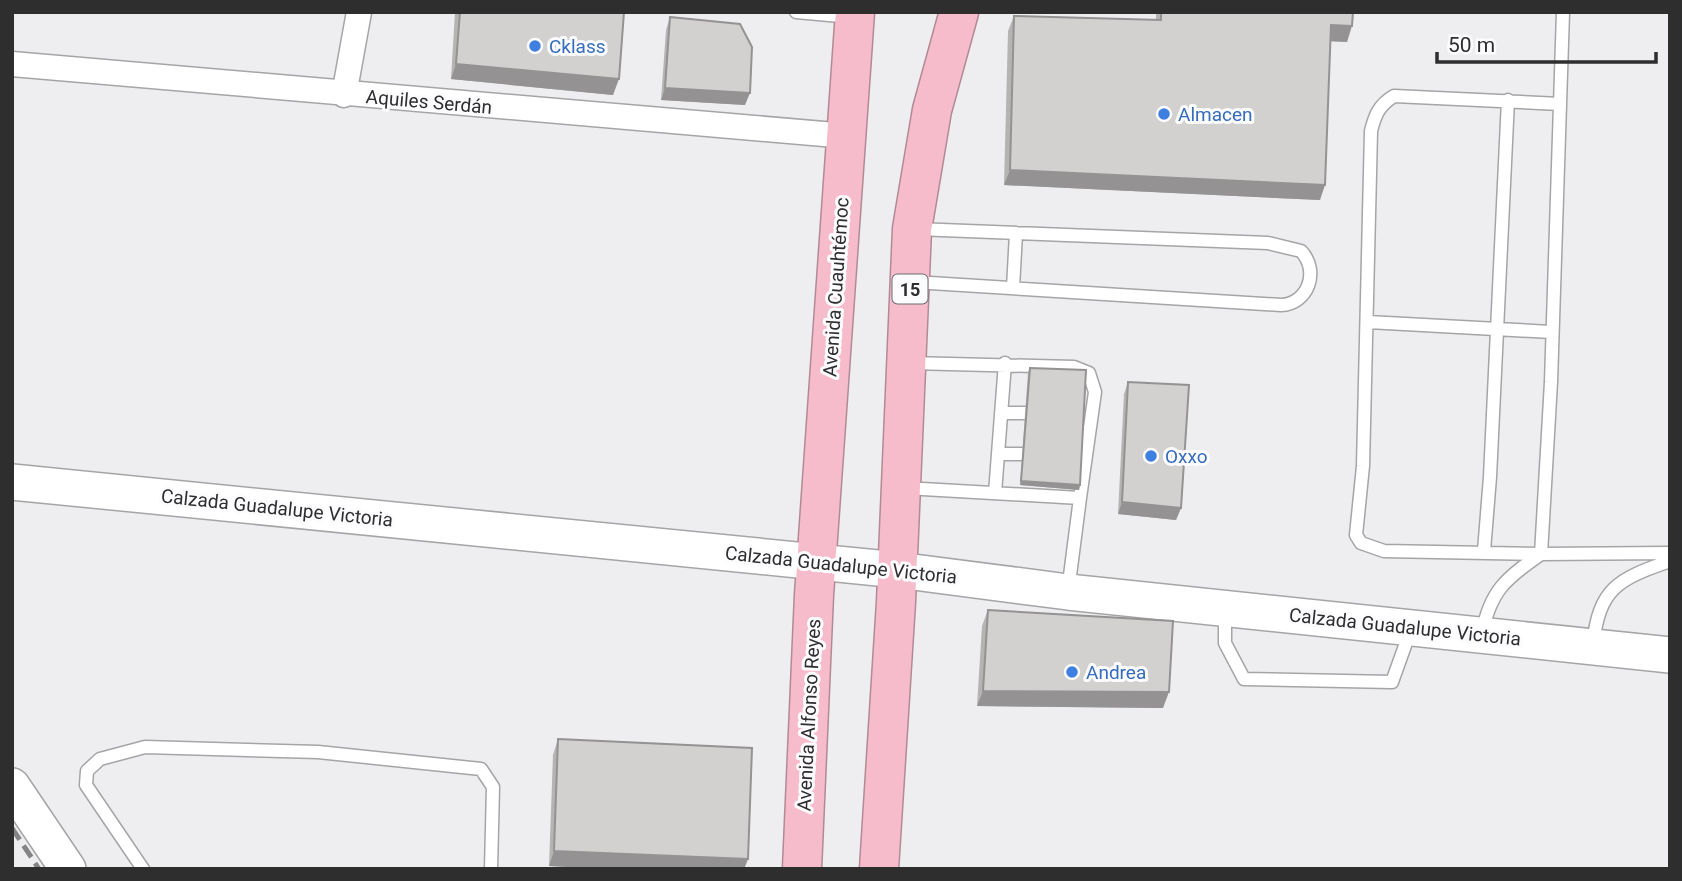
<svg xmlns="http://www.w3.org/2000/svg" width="1682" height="881" viewBox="0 0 1682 881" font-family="Roboto,sans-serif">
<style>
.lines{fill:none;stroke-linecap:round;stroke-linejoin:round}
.lane-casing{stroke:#a5a5a7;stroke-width:15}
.street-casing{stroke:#a5a5a7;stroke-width:27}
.secondary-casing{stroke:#a5a5a7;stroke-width:38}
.highway-casing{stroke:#b18a95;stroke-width:41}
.lane{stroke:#fff;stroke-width:12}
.street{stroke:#fff;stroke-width:24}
.secondary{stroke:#fff;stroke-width:35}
.highway{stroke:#f7bccc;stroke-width:38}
.rail{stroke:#848486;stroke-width:5;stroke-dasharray:14 7;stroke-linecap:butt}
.wall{fill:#b5b4b3}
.shaded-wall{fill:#949292}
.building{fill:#d3d1d0;stroke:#949292;stroke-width:2}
.shop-dot{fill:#3f7fe0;stroke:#fcfcfe;stroke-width:2.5}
.labels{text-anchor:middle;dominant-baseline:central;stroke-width:6;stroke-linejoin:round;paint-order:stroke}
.shield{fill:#fcfcfe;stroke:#6c6c6d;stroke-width:2}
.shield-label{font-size:18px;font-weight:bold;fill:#2e2e2f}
.shop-label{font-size:19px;fill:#366cbe;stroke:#fcfcfe;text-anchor:start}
.street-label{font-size:19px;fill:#2e2e2f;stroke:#fcfcfe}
</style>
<rect width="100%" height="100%" fill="#eeeef1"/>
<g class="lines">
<g class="lane-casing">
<path id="lane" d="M796,12L851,17
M1563,12L1551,382L1541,554L1670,553
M914,282L1281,305C1308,304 1320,271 1301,251L1268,243L916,229
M1013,288L1016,233
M1368,322L1551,332
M910,363L1074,367L1089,373L1095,392L1080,498
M1001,413H1025
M998,454H1022
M905,488L1080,498L1068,591
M995,493L1005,363
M1484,551L1490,477L1508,100
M1541,554L1384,551L1361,543L1356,535L1363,466L1371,131C1375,115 1379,105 1394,96L1560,104
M1225,612V643L1244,679L1392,682L1411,629
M1482,634C1490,591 1506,578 1541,554
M1593,645C1599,588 1618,579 1670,561
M143,869L86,785L87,771L100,759L145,747L318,752L481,769L493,787L491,869"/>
</g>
<g class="street-casing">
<path id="street" d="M12,64L847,136
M344,95L359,12"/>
</g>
<g class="secondary-casing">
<path id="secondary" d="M12,482L898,570L1068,592L1670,655
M12,786L68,869"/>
</g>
<g class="highway-casing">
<path id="highway" d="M802,869L814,595L855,12
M879,869L896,602L912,229L932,110L959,12"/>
</g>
<use href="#lane" class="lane"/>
<use href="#street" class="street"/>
<use href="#secondary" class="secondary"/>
<use href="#highway" class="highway"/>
<path class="rail" d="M12,828L39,869"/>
</g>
<path class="wall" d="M455,12H624L613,95L451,79Z
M1156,12H1353L1347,42L1330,41L1320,200L1004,185L1008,31L1014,16L1156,20Z
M670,17L745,105L661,100L666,30Z
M1030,368L1080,485L1079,490L1020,485L1028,372Z
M1128,382L1181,508L1176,520L1118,514L1124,394Z
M988,610L1163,708L977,706L982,626Z
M558,739L748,859L744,869H605L549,866L553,755Z"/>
<path class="shaded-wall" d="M1331,25L1352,26L1347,42L1325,41Z
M456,64L619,79L613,95L451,79Z
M665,88L750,93L745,105L661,100Z
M1010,170L1325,185L1320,200L1004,185Z
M1021,481L1080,485L1079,490L1020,485Z
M1122,502L1181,508L1176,520L1118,514Z
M983,691L1169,692L1163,708L977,706Z
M554,851L748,859L744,869H605L549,866Z"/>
<path class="building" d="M460,12H624L619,79L456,64Z
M1161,12H1353L1352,26L1331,25L1325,185L1010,170L1014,16L1161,20Z
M670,17L740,24L752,47L750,93L665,88Z
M1030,368L1086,370L1080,485L1021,481Z
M1128,382L1189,385L1181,508L1122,502Z
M988,610L1173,621L1169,692L983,691Z
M558,739L752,748L748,859L554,851Z"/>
<g class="shop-dot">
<circle cx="535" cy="46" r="7"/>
<circle cx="1164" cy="114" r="7"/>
<circle cx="1151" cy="456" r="7"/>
<circle cx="1072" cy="672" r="7"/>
</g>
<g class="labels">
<rect class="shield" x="892.5" y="274.5" width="35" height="29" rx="5"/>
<g class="shield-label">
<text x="910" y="289">15</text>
</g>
<g class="shop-label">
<text x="549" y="46">Cklass</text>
<text x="1178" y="114">Almacen</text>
<text x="1165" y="456">Oxxo</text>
<text x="1086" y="672">Andrea</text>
</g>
<g class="street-label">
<text transform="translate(429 102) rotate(5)">Aquiles Serdán</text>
<text transform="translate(836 287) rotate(-86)">Avenida Cuauhtémoc</text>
<text transform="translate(277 508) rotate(6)">Calzada Guadalupe Victoria</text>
<text transform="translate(841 565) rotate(6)">Calzada Guadalupe Victoria</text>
<text transform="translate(1405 627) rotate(6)">Calzada Guadalupe Victoria</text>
<text transform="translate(809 715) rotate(-87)">Avenida Alfonso Reyes</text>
</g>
</g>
<rect width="1682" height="881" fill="none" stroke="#2e2e2f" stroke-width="28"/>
<path d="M1437 52v10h219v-10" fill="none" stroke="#2e2e2f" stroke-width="3.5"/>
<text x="1448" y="52" font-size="21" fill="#2e2e2f" stroke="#fcfcfe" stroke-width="5" paint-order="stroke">50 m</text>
</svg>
